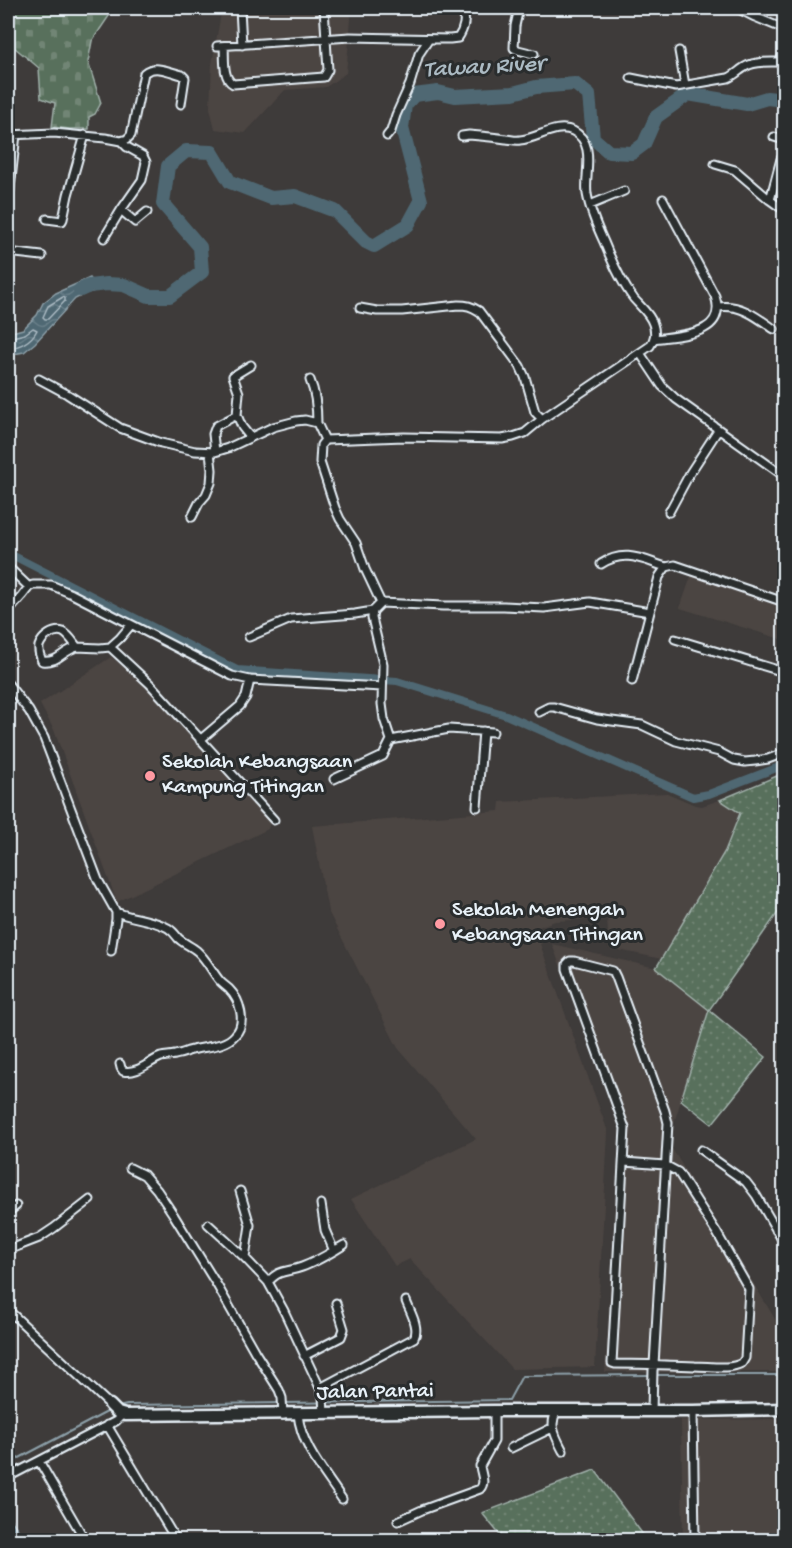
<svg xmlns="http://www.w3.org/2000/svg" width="792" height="1548" viewBox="0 0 792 1548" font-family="'Gochi Hand',sans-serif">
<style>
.built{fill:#4c4542}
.grass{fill:url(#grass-dots);stroke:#a0b0aa;stroke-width:1.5}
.cemetery{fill:url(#cemetery-stones);stroke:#a0b0aa;stroke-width:1.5}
.water{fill:url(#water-waves);stroke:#8c9fa8;stroke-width:1.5}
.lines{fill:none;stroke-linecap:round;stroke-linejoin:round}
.shore{stroke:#abbac3;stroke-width:1.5}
.stream{stroke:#8c9fa8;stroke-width:2}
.canal{stroke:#4f6873;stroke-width:8}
.river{stroke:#4f6873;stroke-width:14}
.street-casing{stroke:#e8f1f8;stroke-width:11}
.secondary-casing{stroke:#e8f1f8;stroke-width:15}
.street{stroke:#2a2d2e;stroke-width:7}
.secondary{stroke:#2a2d2e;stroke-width:10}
.poi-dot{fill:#ff9aa2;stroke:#2a2d2e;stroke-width:2}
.labels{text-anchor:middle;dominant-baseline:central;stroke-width:6;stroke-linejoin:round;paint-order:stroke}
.poi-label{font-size:22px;fill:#e8f1f8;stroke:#2a2d2e;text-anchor:start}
.street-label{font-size:22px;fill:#e8f1f8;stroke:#2a2d2e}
.water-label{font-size:24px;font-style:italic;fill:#abbac3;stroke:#2a2d2e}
</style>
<defs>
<pattern id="grass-dots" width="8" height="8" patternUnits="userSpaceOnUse" patternTransform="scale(1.5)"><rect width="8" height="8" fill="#59705c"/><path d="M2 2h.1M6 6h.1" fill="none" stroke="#718574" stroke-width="1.8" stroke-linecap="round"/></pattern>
<pattern id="cemetery-stones" width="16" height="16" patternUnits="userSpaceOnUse" patternTransform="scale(1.5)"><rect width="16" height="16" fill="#59705c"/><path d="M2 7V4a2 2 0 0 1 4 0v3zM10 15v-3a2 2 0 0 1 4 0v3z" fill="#718574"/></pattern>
<pattern id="water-waves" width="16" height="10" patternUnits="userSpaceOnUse" patternTransform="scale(1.5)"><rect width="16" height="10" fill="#4f6873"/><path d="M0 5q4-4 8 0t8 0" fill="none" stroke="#687e88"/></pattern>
</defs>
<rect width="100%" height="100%" fill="#3e3b3a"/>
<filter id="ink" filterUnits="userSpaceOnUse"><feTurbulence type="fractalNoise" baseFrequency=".0167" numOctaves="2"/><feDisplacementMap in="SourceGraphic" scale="12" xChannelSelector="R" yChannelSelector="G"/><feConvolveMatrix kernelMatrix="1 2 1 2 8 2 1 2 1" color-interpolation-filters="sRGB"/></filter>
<g filter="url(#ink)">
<path class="built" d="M222,8H352L346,73L326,87L285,90L245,133L215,129L210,108L212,64Z
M694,568L784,598V640L680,608Z
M111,657L143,682L270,822L268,829L117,902L54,730L40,704Z
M667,793L695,805L702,806L720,800L740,812L725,851L662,959L609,948L607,918L555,921L536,928L542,943L540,944L608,1132L595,1367L512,1369L410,1259L395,1266L351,1199L476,1139L398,1048L328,911L312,826L499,811L500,802Z
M552,944L656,968L709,1010L668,1142L784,1334V1372H605L621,1127Z
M784,1419V1540H683L681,1420Z"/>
<path class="grass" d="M784,773V904L709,1010L766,1057L712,1124L681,1100L709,1010L656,968L725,851L740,813L720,800Z
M595,1470L647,1540H504L482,1513Z"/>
<path class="cemetery" d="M11,8H112L111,13L92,41L88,62L101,103L95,114L89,117V129H70L52,127L55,103L41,98L39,68L8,42V14Z"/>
<path class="water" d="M90,278L99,290L87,293L75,299L35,343L24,352L8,355V333L23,329L37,315L43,303L56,293Z
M8,1515L25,1540H8Z"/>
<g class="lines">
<path class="shore" d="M63,297L65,298V301L48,319H45L43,317L48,306Z
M8,338L25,334L33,328L37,330C31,342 20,346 8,349"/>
<path class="stream" d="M655,1375H784
M118,1407L127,1405L509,1400L522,1376L650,1375
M8,1464L107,1412"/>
<path class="canal" d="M8,553L237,670L397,681L506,715L693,797L709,794L784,765"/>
<path class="river" d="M80,290L89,286L107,284L124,285L149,296H170L202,272L200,247L163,204L168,166L186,151L212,152L230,182L271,198L295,196L335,211L366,242L374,246L408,225L421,201L402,128L405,105L414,95L438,92L455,96L513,93L536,87L575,84L589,95L593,138L609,152L632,153L644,144L656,117L688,94L747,104L767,98L784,100"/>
<g class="street-casing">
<path id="street" d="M240,8L242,45
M519,8L515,26L514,48L518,50L534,54
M737,8L755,17L784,29
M217,46L350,37L450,39L458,38C465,28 465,20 464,8
M224,46C225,57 222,78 233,84L324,77L328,70L324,8
M679,51L685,85
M631,78L676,87L728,78C736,75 741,68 749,65C758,61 770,62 779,62L784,55
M8,135L54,133L105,138L121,141L127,147L143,156L146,162L142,180L121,210L104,238
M387,136L391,131L396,115L410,84L419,54L429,39
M774,137L784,140
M121,141L127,139L131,135L144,73C155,64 170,72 182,75L185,78L181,104
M715,164L735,170L770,200L784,210
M770,200L781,159L784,158
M590,205L624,191
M8,207L16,134
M121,210L135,222L147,212
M47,219L62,221L63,219L68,195L85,135
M8,250L16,253L42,256
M719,307C741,304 757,317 774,329
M360,308L377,311H402L458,305C467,305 471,306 479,311L520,366L525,377L535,412L542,419
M654,339C681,335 728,335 715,296L663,199
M640,353L662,386L676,399L784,476
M39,379L67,394L120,428L161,443L195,451L215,452L228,448L273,427L296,421L305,420L317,423L325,440
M310,380C316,394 317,407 317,423
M250,437L242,427L237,415L239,393L233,376L251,365
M325,440L404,437L502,439L513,437L525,433L542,419L650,346C655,339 656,333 653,324C650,314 641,307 634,299C621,282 612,262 604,242C597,227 590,211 587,194C584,174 597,143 573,131C556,123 537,139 520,140C515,141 510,139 506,139C494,137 482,136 469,135L462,136
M325,440L321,445L320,462L335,508L340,519L356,543L365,569L381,603
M215,452L213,434L216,426L237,415
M669,512L690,473L718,430
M192,517L199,503L206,495L211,483L212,470L210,452
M601,564C625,549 641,559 666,567
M8,567L29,587
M8,612L22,596L29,587L33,585H51L72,594L232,676L250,680L382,687
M131,625L120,638L110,647L150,684L274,820
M249,637L291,619L355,614L373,611
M675,639L784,672
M77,647C62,651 59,663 42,661C40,656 38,652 39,646C42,637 54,629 63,632C69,635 73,642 77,647L100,648L110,647
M632,681L659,577L666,567L675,565L784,602
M8,684L29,711L44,738L98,880L116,912V919L111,951
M539,712L549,707H554L597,719L642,725L676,741L719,752L734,760L745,762L755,761L768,759L784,753
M200,740L240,706L246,697L250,680
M391,740L384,719L382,704L383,664L372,618L373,611L381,603L443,606H504L544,608L590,602L650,612
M334,779L383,756L391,740L449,729L493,732
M477,807L483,731
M116,912C133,919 152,919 168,928C173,931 175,934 178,938C183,943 191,946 197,951C207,960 211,970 219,980C222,984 226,986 229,989C240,1000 247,1023 235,1035C224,1048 203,1046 188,1051C184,1053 179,1054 175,1055C170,1056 165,1056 161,1057C148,1062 138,1074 123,1071L121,1068L120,1064
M701,1150L746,1182L756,1195L784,1243
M624,1162L665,1165L678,1172L717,1233L749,1289L745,1358L742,1363C729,1370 710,1366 695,1366C669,1365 642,1364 615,1364L612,1363L625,1128L567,969V964L570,961H574L613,971L616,977L665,1111L668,1123L654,1365L653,1370L652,1411
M130,1168L144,1175L157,1190L173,1214L217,1285L255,1352L279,1390L282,1398L283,1415
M240,1191L250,1225L245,1258
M321,1204L325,1230L334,1251
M8,1212L16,1206
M208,1224L245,1258L268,1282L284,1311L320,1388L323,1396L324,1414
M776,1230L784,1223
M8,1250L39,1238L54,1228L90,1200
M268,1282C281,1268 286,1273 302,1267C316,1262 330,1253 344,1245
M8,1310L110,1405
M304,1356L341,1337L344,1329L336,1303
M320,1388L414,1338C420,1327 410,1312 406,1301
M557,1411C548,1425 556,1437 563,1451
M693,1411L695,1540
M298,1414C301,1446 325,1473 342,1499
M107,1425L176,1540
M511,1448L552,1428
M39,1461L85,1540
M8,1477L116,1421L122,1415
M398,1521L422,1510L480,1489C486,1482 481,1475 480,1466L494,1441V1411"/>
</g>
<g class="secondary-casing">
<path id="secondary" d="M110,1405L118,1413L125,1415L494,1411H693L784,1409"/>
</g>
<use href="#street" class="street"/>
<use href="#secondary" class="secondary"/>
</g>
</g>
<g class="poi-dot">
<circle cx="150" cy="776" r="6"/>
<circle cx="440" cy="924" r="6"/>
</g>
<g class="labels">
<g class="poi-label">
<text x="162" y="763">Sekolah Kebangsaan<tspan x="162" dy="25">Kampung Titingan</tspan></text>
<text x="452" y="911">Sekolah Menengah<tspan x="452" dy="25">Kebangsaan Titingan</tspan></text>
</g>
<g class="street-label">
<text transform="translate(375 1393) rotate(-1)">Jalan Pantai</text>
</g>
<g class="water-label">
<text transform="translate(484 68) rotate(-3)">Tawau River</text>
</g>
</g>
<rect width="792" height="1548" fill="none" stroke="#2a2d2e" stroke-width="30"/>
<rect x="15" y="15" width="762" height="1518" fill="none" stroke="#e8f1f8" stroke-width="2" filter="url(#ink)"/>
</svg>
